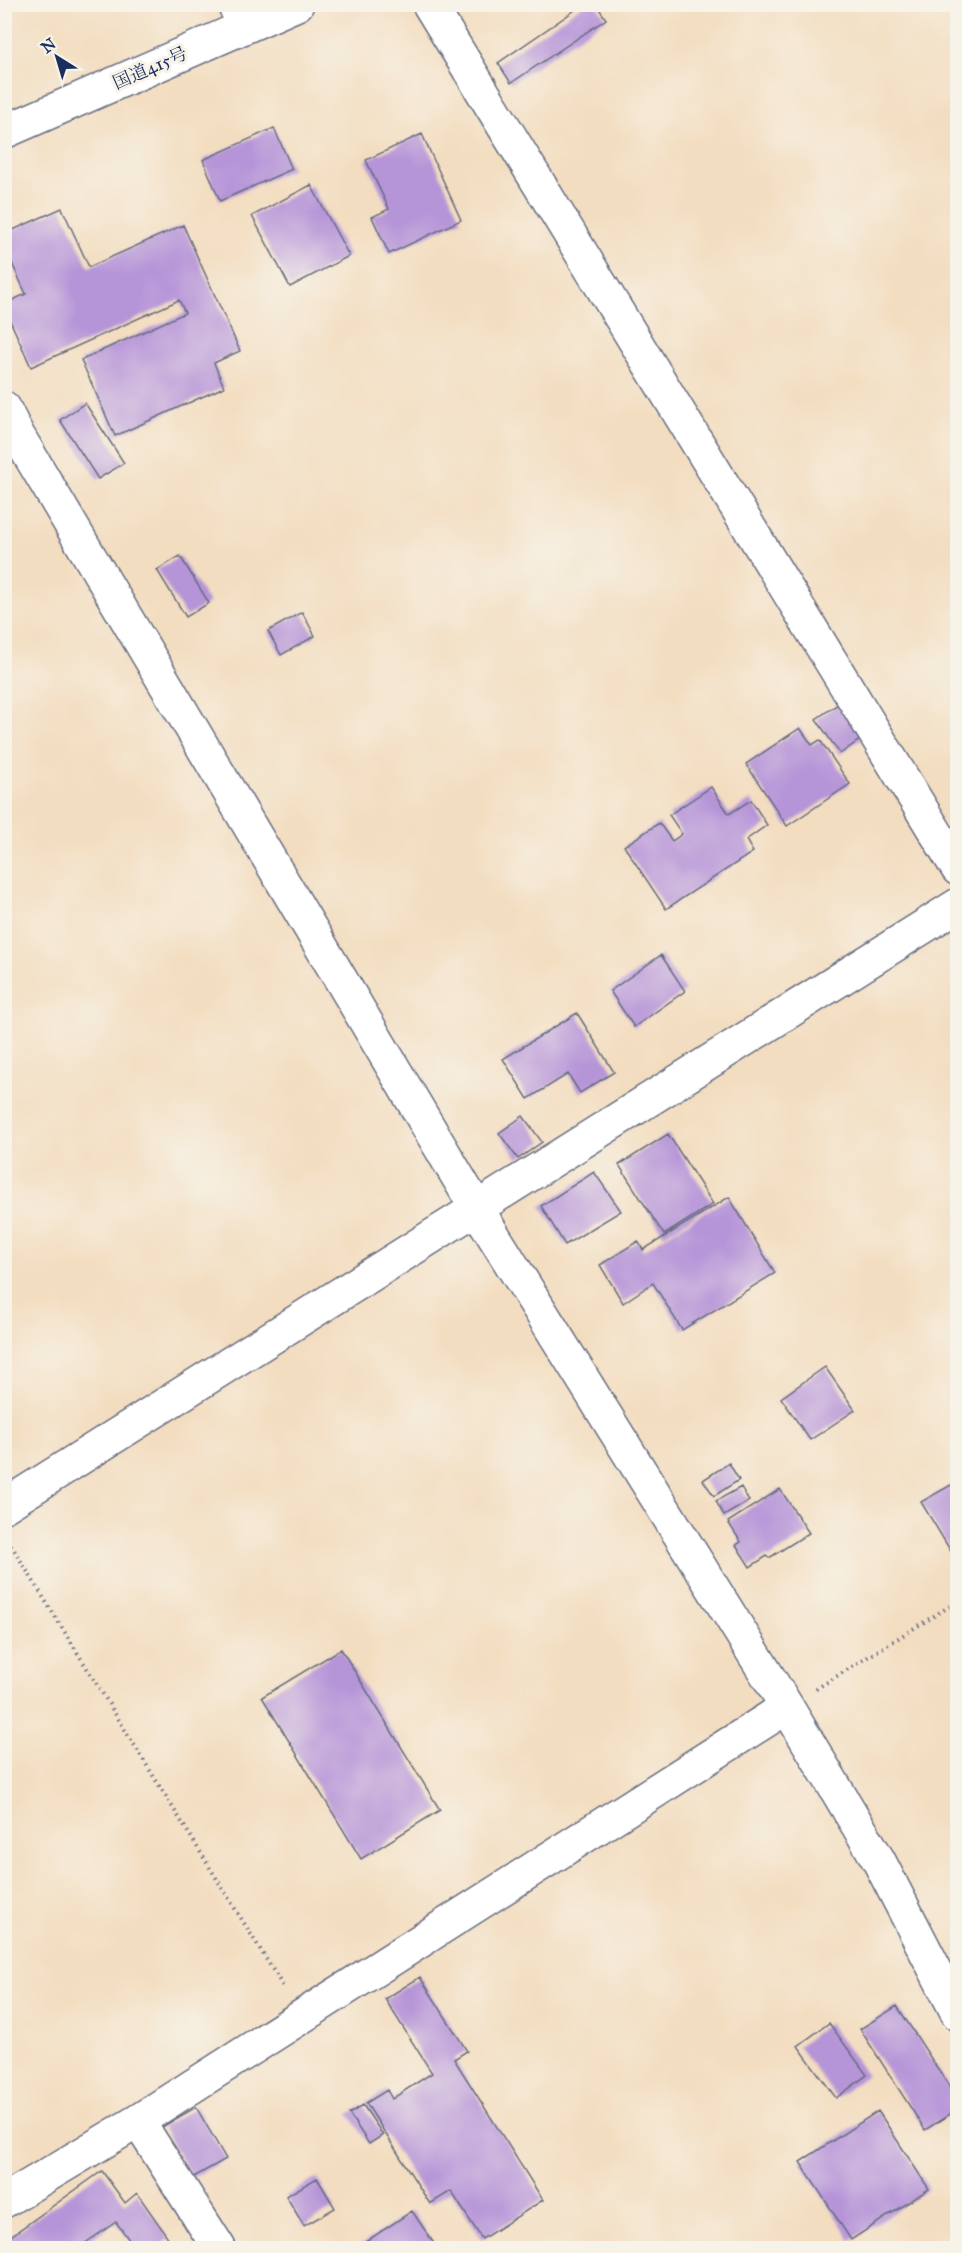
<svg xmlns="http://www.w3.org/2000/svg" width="962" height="2253" viewBox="0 0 962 2253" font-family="'IM FELL Great Primer','Noto Serif JP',serif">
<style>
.building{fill:#b694d8}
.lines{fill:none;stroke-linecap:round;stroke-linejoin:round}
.minor-casing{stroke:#676c80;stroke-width:36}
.highway-casing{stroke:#676c80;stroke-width:36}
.path{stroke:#676c80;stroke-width:4;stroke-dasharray:1.5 4.5;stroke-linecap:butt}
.minor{stroke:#fff;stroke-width:33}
.highway{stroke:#fff;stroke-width:33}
.labels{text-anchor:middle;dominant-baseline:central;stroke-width:6;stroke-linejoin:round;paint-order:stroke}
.street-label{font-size:18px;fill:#1b2f5e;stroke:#f7f3e8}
</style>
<rect width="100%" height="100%" fill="#f7f3e8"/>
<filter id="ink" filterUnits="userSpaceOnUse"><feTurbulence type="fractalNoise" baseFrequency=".0167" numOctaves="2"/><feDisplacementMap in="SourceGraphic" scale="12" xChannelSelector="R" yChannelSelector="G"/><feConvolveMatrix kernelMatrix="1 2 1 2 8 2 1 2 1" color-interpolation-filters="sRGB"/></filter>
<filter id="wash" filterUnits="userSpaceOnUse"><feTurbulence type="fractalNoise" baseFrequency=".008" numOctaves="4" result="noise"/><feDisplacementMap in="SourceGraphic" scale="24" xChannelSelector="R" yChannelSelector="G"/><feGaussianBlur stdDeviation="1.35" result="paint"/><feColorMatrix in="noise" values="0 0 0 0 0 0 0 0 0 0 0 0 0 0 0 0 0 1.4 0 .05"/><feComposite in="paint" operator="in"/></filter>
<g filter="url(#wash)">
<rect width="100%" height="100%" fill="#f3ddc0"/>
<g id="blocks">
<path class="building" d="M584,4H596L606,19L511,83L498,63Z
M274,128L292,169L220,201L203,160Z
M422,134L461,220L389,254L372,217L389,209L366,160Z
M311,185L349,256L290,287L252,216Z
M62,208L89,267L183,225L240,351L214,363L224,387L115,436L81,360L185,313L179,300L31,367L4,307V304L26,294L4,246V234Z
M85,403L124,463L98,479L60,420Z
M180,556L209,603L186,617L157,570Z
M302,612L315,636L281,655L268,631Z
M841,702L865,736L840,754L816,719Z
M800,728L812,745L820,740L850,784L787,826L746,764Z
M711,787L729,814L751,800L767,825L746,840L753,852L666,909L624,846L659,823L672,841L682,834L669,815Z
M661,955L685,991L634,1027L610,991Z
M577,1013L614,1072L580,1093L568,1074L528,1099L503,1059Z
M523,1116L542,1142L518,1159L499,1133Z
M668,1134L713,1204L664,1235L619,1165Z
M594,1172L621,1211L565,1245L541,1206Z
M729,1197L775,1273L682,1330L653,1283L623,1303L600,1265L638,1241L643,1250Z
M825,1367L855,1410L810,1440L781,1398Z
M729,1463L739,1480L714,1496L703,1480Z
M958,1481V1563L921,1502Z
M741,1487L749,1501L724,1516L716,1501Z
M780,1489L809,1533L769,1558L767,1556L750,1567L736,1545L741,1542L728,1522Z
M341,1649L440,1810L361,1859L262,1697Z
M420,1977L467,2051L454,2059L543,2200L482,2239L451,2191L430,2204L366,2103L387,2090L392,2099L432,2073L385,1999Z
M897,2006L958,2100V2109L925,2130L860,2029Z
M829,2023L867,2075L836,2098L798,2046Z
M363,2105L383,2135L369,2144L349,2114Z
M196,2107L226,2159L192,2178L162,2127Z
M878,2111L929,2189L851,2240L800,2162Z
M102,2171L125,2203L137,2193L169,2239L156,2248H135L116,2222L78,2248H4V2241Z
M317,2178L335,2208L304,2226L286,2196Z
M412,2211L437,2248H356Z"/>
</g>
</g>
<g filter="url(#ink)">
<use href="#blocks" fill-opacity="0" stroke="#676c80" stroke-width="1.5"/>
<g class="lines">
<g class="minor-casing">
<path id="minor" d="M234,4L245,26
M429,4L958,869
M4,408L17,434L477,1209L787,1707L879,1861L958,2014
M4,1506L958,905
M138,2121L219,2248
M4,2201L138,2121L787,1707"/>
</g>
<g class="highway-casing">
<path id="highway" d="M4,132L297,4"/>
</g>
<path class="path" d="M8,1540L284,1988
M816,1689L958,1601"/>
<use href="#minor" class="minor"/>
<use href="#highway" class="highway"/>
</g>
</g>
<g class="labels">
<g class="street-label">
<text transform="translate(150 68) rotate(-24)">国道415号</text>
</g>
</g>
<rect width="962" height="2253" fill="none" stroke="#f7f3e8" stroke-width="24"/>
<g transform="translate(57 57) rotate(323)" stroke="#f7f3e8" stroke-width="4.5" paint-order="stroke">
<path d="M0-4.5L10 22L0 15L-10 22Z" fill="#1b2f5e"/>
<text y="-9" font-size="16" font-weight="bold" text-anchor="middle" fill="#1b2f5e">N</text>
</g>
</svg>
